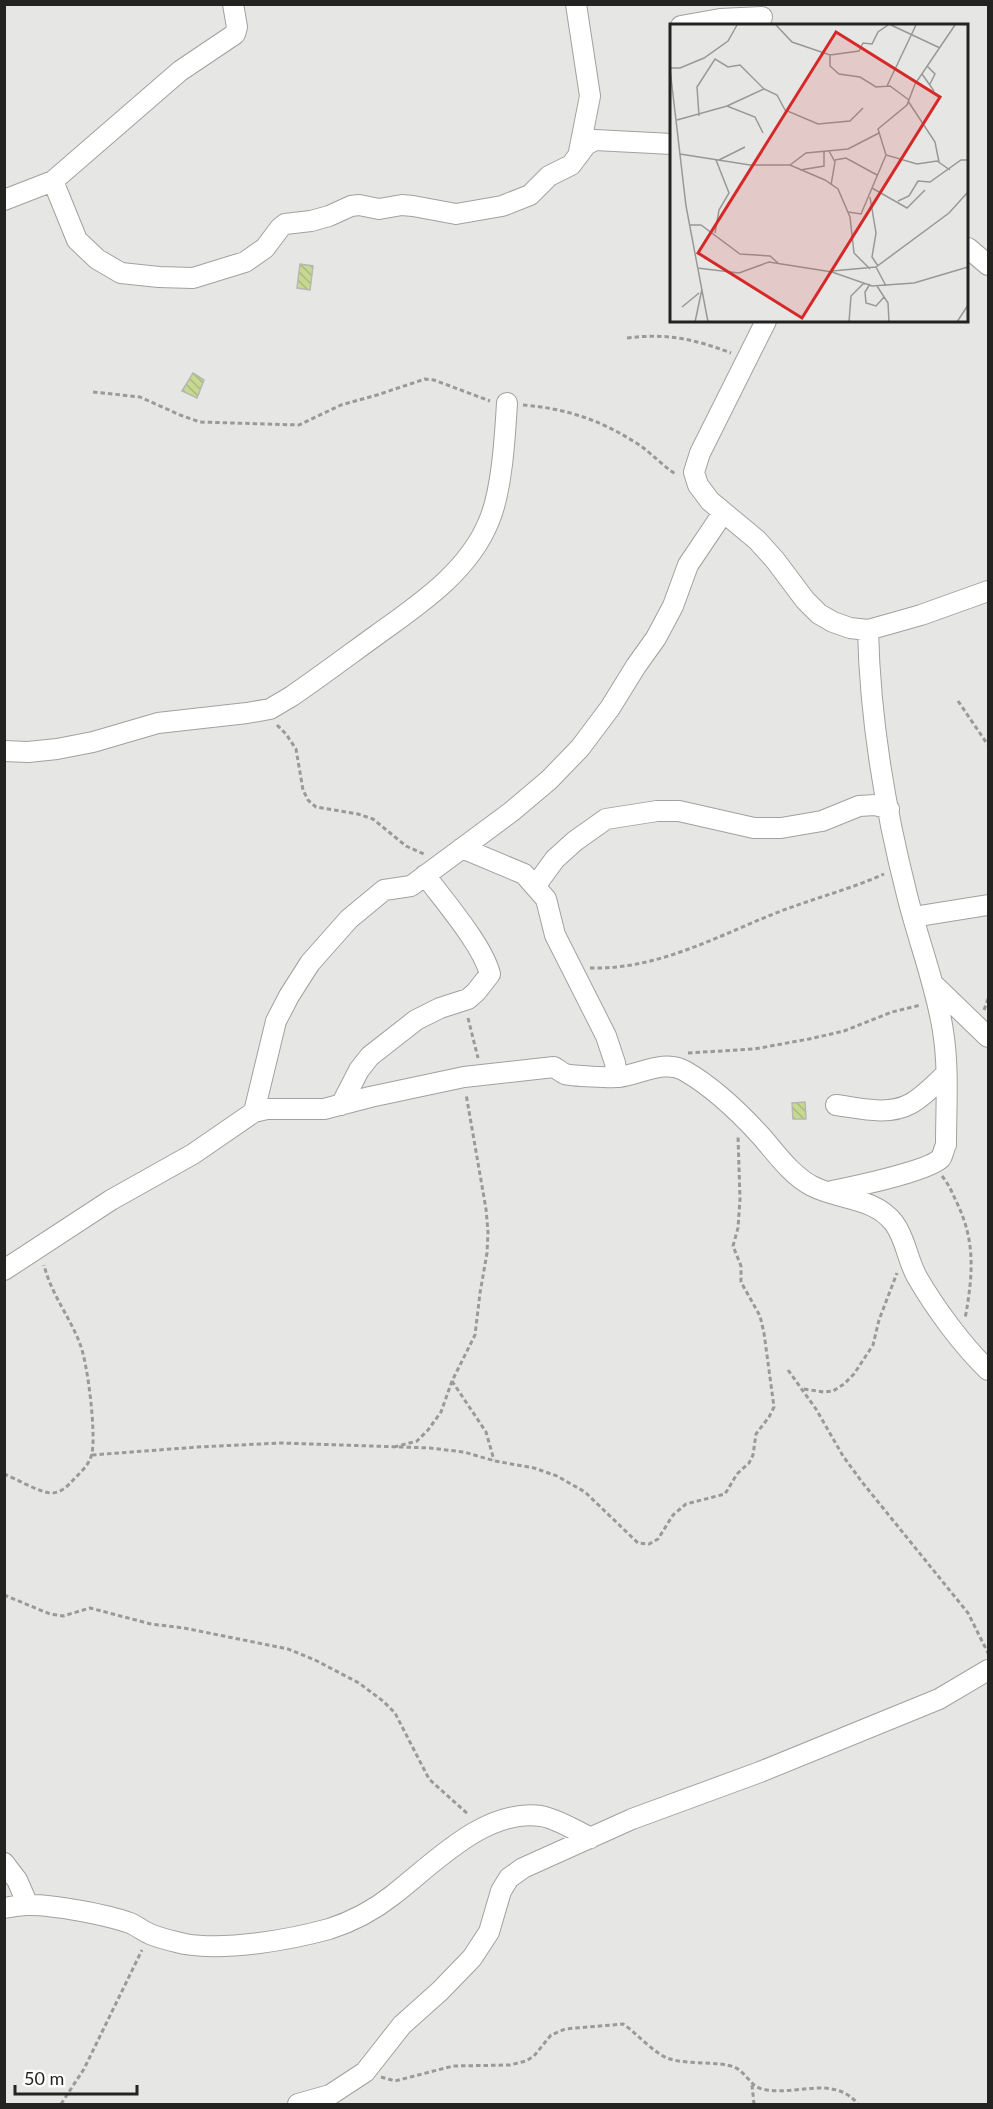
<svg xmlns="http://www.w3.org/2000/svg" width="993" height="2109" viewBox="0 0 993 2109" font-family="Lato,sans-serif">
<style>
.building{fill:url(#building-back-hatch);stroke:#b6b7b4;stroke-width:1.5}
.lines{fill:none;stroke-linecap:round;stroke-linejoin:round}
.street-casing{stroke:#a1a29f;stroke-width:22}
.path{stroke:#9a9b98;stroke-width:3;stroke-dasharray:4.5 3;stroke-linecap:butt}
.street{stroke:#fff;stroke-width:20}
.inset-road{fill:none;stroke:#989996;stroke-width:1.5}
.view{fill:#d62828;fill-opacity:0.15;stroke:#d62828;stroke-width:3}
.inset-edge{fill:none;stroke:#232322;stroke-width:3}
</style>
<defs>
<pattern id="building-back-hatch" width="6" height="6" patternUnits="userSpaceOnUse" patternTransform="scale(1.5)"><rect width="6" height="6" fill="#c7d990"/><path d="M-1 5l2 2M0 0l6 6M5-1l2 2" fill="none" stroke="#abba7c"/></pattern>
</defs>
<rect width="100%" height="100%" fill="#e6e7e4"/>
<path class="building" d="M300,264L313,266L310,290L297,288Z
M193,373L204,380L197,398L182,391Z
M805,1102L806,1119H793L792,1103Z"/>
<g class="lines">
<g class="street-casing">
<path id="street" d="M576,4L590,96L579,152
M681,26L720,19L762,17
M53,181L77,240L97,259L121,273L159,277L193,278L245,262L265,248L280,228L285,224L311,221L329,216L351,206L359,205L379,209L402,205L413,206L456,214L502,206L530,195L549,176L571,165L586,145L595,140L672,144
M4,200L53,181L180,71L235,34L237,27L233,4
M968,248L988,265
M766,321L700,453L694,472L698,485L710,501L757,540L775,560L805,600L819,614L833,622L850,628L868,630L921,615L988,591
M4,751L28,752L57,749L93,742L158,723L247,713L270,709L292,696C321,676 349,655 378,634C420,604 469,571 489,521C502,491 505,436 507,403
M462,848L524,874L546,899L555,935L606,1036L615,1063L617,1077
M536,885L555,859L575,841L606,819L657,811H679L754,828H781L822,821L859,806L875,805L889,809
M913,917L988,905
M932,983L988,1037
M341,1105L359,1070L370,1056L416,1020L440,1008L468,999L476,992L490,974C482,944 444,901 425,875
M836,1105C859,1108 888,1116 910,1104C923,1097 935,1084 946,1074
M254,1112L276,1021L289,996L310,963L349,919L384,890L411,886L511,812L549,780L580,748L610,708L636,666L656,638L673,606L688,565L723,513
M832,1191C852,1187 929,1171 941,1158C943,1155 944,1148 946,1145C946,1107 949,1068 943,1031C936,985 918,940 907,895C885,809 870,719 868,630
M4,1270L111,1200L193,1154L254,1112L267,1109H324L370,1097L464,1077L554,1067C557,1069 561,1072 565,1074C571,1076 613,1078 619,1077C641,1074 665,1059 685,1071C711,1086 740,1113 761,1136C776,1153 791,1175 812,1186C839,1200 874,1197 894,1223C906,1239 907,1259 917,1277C935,1308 962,1345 988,1370
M4,1863L17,1880L28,1905
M4,1908C12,1907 20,1905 27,1905C51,1904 108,1915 130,1923C137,1926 143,1931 150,1934C161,1939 173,1941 185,1944C226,1951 289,1940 329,1929C351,1922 374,1910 393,1895C433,1864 485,1808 541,1816C558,1819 576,1831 591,1838
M298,2104L330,2095L365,2072L402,2025L440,1991L472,1958L489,1932L501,1891L509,1878L523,1868L632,1819L760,1772L939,1699L988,1670"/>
</g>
<path class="path" d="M627,338C667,333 694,339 731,353
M93,392L140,397L180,415L200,422L299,425L341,405L377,395L425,379L434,380L490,401
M523,405C563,408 598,419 633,441C649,450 661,465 677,475
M958,701L988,745
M277,725L286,734L296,749L303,790L308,800L316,807L358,814L373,819L406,846L424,854
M590,968C659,970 719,935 781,911C815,898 851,889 884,874
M984,1010L988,999
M468,1018L478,1058
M688,1053L754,1049L809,1039L844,1031L892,1012L921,1005
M942,1176C948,1183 952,1192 956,1201C976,1241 973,1275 965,1319
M788,1370L816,1409L843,1456L862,1482L968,1613L988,1653
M452,1381L486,1432L494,1460
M804,1389L824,1392L833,1391L844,1384L854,1374L873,1345L879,1320L897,1273
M394,1447L417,1441L428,1430L441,1412L452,1381L475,1335L480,1293L487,1253L488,1232L486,1209L466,1094
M92,1455L198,1447L281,1443L430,1448L464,1452L495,1461L534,1468L557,1476L585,1492L638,1543L649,1544L658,1539L673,1515L686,1504L725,1494L737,1474L749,1463L753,1455L756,1434L769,1417L774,1407L764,1333L760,1316L741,1282V1266L733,1246L738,1228L740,1199L738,1136
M4,1474C17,1479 38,1492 51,1493C61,1493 68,1486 74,1479C81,1472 90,1464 92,1453C96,1433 88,1364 80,1344C70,1317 51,1294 44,1265
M4,1595L50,1614L63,1616L90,1608L151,1624L184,1628L288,1649L315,1660L359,1683L383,1701L395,1713L429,1779L469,1815
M381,2077L395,2081L453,2066L510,2065L526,2061L534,2056L551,2035L565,2029L623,2024C637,2033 655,2055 670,2059C690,2065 719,2061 734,2067C746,2072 750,2086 762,2089C795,2097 833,2074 858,2104
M752,2085L754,2104
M61,2104L84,2069L142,1950"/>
<use href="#street" class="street"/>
</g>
<g transform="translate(670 24)">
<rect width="298" height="298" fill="#e6e7e4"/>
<path class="inset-road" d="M106,1L122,18L160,31L189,27L193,19L202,20L208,8L218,1M221,1L270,24M160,31V42L169,50L190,53L206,63L220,62L239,76M257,42L265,50L260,60M0,44H10L34,34L58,17L67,1M0,45L16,182L38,298M252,50L264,67M217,62L246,1M238,77L265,118L269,138M57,82L94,65M29,92L27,63L45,35L58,43L70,41L94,65L107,71L115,86L148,100L180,97L193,84M7,96L57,82L85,93L93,109M159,127L165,138L161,161M10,130L80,141H120L155,156L168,165L180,193L184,229L200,245M49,136L75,123M165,136L176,134L207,151M120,141L136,129L178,125L209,109M130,146L154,142V128M280,146L267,137L247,140L216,131L208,105L237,81L245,60L285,1M202,164L237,184L255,166M200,173L206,209L202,233L208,242M228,177L239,172L248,157L260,158L291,136H298M178,188L191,190L216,131M19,201H31L70,230L100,232L108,239M45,209L49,186L59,169L46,136M206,243L216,262M27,244L69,249L99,238L162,248L202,262L244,259L298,243M162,247L206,243L279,189L298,168M200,260L195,268L196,279L206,282L214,273M207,262L218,279L219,298M12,283L29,269M25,298L32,265M179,298L181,272L194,259M287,298L298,281"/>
<path class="view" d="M166,8L270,73L132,294L28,229Z"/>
<rect width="298" height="298" class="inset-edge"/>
</g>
<rect width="993" height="2109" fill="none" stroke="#232322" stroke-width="12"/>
<path d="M15 2085v9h122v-9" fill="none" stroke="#232322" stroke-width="3"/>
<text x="24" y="2085" font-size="18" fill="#232322" stroke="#ffffff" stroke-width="4.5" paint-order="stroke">50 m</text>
</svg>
